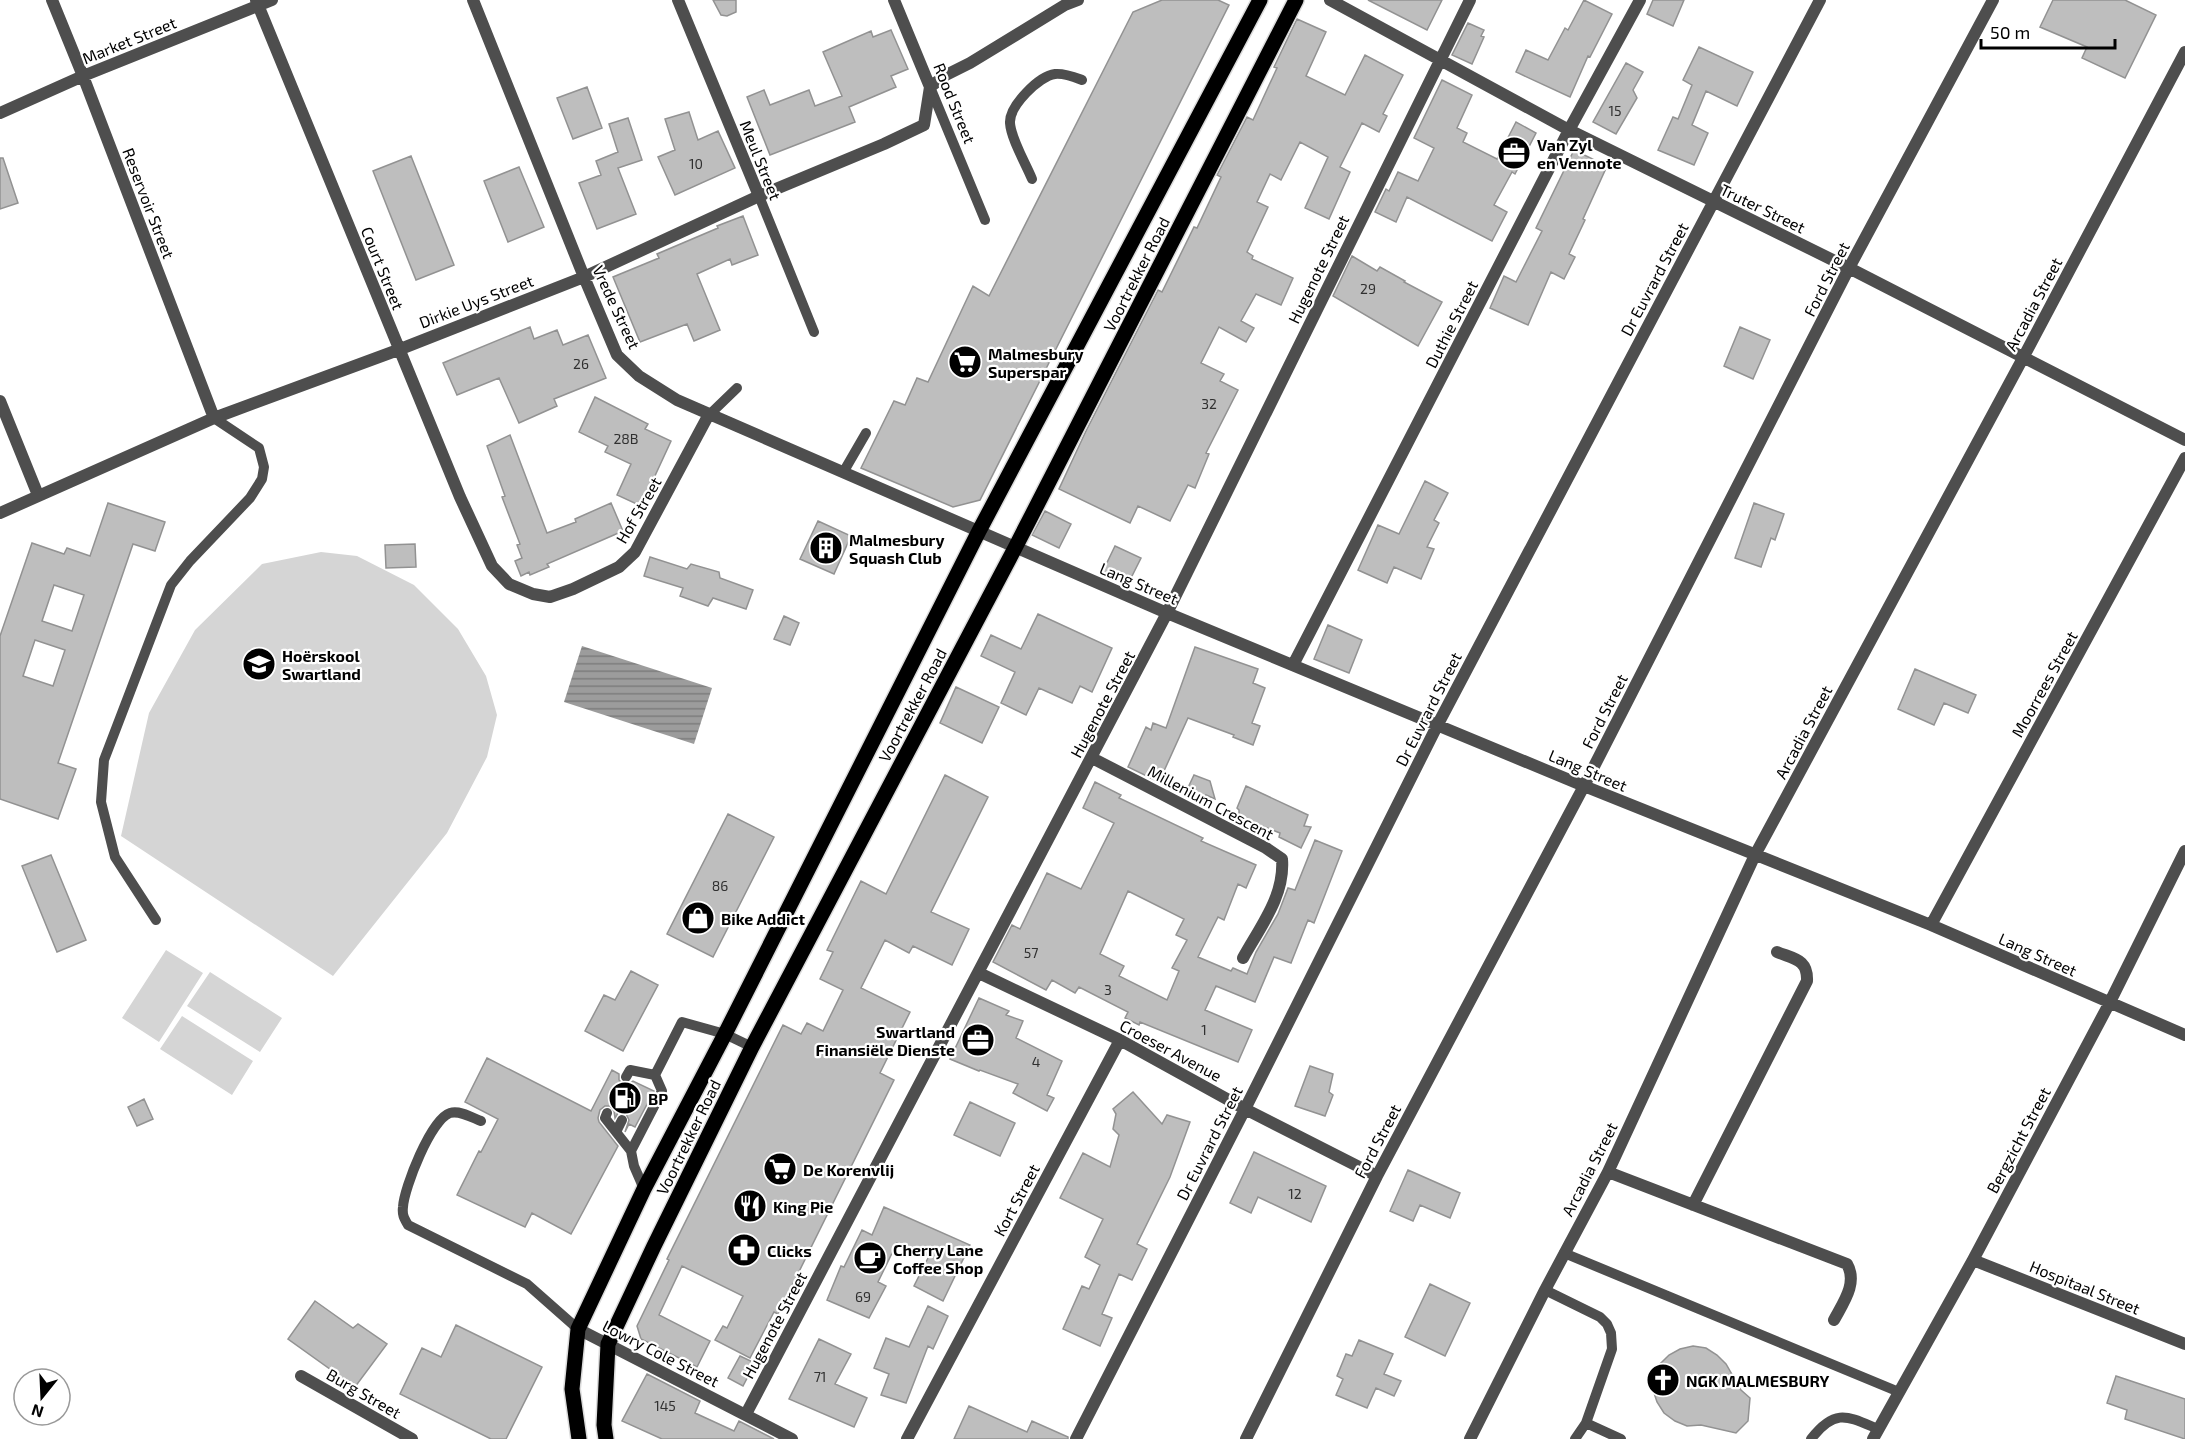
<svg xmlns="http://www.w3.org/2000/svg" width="2185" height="1439" viewBox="0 0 2185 1439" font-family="'Exo 2',sans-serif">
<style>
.grass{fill:#d5d5d5}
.water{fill:url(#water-rules)}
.building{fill:#bebebe;stroke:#929292;stroke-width:1.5;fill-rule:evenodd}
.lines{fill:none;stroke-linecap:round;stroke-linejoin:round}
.primary-casing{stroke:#dbdbdb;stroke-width:18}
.service{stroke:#4e4e4e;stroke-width:10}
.minor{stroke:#4e4e4e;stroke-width:12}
.primary{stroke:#000;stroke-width:15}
.labels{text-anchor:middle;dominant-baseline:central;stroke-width:4.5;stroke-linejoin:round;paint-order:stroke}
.number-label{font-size:14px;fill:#303030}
.street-label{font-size:16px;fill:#000;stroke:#fff}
.poi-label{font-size:16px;font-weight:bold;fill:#000;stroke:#fff;text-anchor:start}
</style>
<defs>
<pattern id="water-rules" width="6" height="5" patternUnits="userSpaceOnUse" patternTransform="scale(1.5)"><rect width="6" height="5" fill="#9c9c9c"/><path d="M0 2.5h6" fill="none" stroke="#7d7d7d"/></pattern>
</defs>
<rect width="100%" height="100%" fill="#fff"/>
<path class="grass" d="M321,552L357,556L414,585L458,629L486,676L497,715L487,757L447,833L333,976L121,836L149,713L195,630L262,564Z
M166,950L203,973L159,1042L122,1018Z
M210,972L282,1018L260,1052L187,1006Z
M182,1016L253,1061L232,1095L160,1049Z"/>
<path class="water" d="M582,646L712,688L694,744L564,702Z"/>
<path class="building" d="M713,0H736V12L727,16L721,15Z
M1162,0H1218L1229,5L980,500L953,507L861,468L894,401L905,405L917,378L928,382L973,286L989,296L1133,12Z
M1368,0H1442L1427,30Z
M1584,0L1612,14L1590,57L1588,56L1570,97L1516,72L1526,50L1548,60L1565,28L1568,30Z
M1653,0H1684L1673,26L1647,14Z
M2053,0H2125L2156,15L2125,78L2082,58L2087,47L2040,27Z
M1297,19L1326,32L1306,76L1345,95L1365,55L1403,75L1383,114L1387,116L1379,132L1362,123L1340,167L1350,172L1329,219L1305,208L1328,157L1300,142L1281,180L1270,174L1257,202L1268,207L1247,252L1253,256L1252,259L1293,278L1281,305L1256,294L1241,321L1254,328L1246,342L1219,327L1201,363L1224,374L1220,381L1238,390L1206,453L1209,454L1195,488L1188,485L1170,521L1138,506L1130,523L1059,489L1086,431L1158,290L1162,292L1194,227L1197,228L1221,177L1217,175L1247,117L1253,120L1277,68L1274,67Z
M1468,23L1484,30L1481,36L1484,37L1472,64L1452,55Z
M891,30L908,69L891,76L896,87L849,107L855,122L770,155L747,97L764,90L770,105L809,90L815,106L842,96L823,52L871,31L873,37Z
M1699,47L1753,72L1737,106L1706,91L1692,125L1708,133L1694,165L1658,150L1673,117L1678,119L1692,85L1683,80Z
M1626,63L1643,72L1633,90L1637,98L1616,134L1593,122Z
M1442,80L1472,95L1457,128L1467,133L1463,142L1497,159L1516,122L1536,133L1515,174L1512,172L1494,205L1507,212L1492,241L1407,197L1396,222L1375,212L1386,189L1389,191L1398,172L1418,181L1434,148L1414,138Z
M587,87L602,128L573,139L557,98Z
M689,112L698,140L718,131L735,168L675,195L658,157L675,150L665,119Z
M628,118L642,160L618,168L636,214L597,229L579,183L601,175L596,161L618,152L609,124Z
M1574,150L1607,166L1583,219L1585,220L1569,254L1575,257L1564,279L1551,272L1528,325L1490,308L1504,276L1516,282L1542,231L1536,228Z
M411,156L454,265L416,280L373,171Z
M0,158H3L18,203L0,209Z
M519,167L544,227L508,242L484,181Z
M743,216L758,255L732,265L730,259L697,274L720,330L694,341L687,324L640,342L613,277L659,258L657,254L718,228L717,226Z
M1352,256L1377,271L1380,267L1405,281L1404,282L1442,302L1418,346L1333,296Z
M530,327L534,339L557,330L563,345L588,335L606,378L554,399L557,406L519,423L499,378L457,395L443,363Z
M1740,327L1770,340L1753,379L1724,366Z
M595,397L648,424L645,429L671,441L641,506L617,495L631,464L605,452L608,446L579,432Z
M510,435L547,533L576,522L575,519L611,503L623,531L547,564L549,567L530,575L529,572L521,576L515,561L522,558L517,545L520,544L502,497L505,496L487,446Z
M1425,481L1448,493L1434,520L1439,523L1427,547L1434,549L1421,579L1394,567L1387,583L1358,570L1378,525L1399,534Z
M108,503L165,522L155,551L133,544L58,763L76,769L58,819L0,799V636L32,543L64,554L67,548L90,556ZM54,585L84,595L72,631L42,621ZM35,640L65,650L53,686L23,676Z
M1754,503L1784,514L1775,540L1771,538L1761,567L1735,558Z
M1045,511L1071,524L1059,548L1032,535Z
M818,521L851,536L834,574L800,559Z
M415,544L416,567L386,568L385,545Z
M1115,546L1141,558L1127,586L1102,573Z
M650,557L687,569L691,564L719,572L720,578L753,590L746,609L713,598L708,606L680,596L683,588L644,576Z
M1038,614L1112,648L1092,692L1080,686L1072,703L1039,688L1026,715L1001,703L1015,672L981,656L991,635L1021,649Z
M784,616L799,623L790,645L774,639Z
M1328,625L1362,640L1349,673L1314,659Z
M1195,647L1258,669L1253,683L1265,688L1252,723L1260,726L1253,745L1233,737L1234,735L1188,718L1159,782L1128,767L1146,727L1151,730L1153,723L1166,728Z
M1915,669L1976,695L1968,713L1944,703L1934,725L1898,709Z
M956,687L999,707L982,743L940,723Z
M945,775L988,797L931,912L969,929L952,965L913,946L909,953L885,940L861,988L910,1012L880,1073L894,1080L778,1314L774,1312L750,1358L715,1340L723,1326L727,1328L743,1296L682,1266L659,1315L710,1341L697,1367L641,1339L637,1326L669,1260L667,1259L783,1025L801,1034L807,1023L823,1031L843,990L820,979L833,952L827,950L861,881L886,894Z
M1194,775L1210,781L1215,799L1206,795V801L1186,792Z
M1095,782L1121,795L1119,798L1203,838L1201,841L1256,865L1246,888L1238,884L1224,920L1218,917L1198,957L1231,971L1233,968L1247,974L1256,952L1278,914L1288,888L1295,890L1315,840L1342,851L1314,923L1308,920L1291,963L1274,957L1255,1002L1216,986L1205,1010L1252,1030L1238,1062L1140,1022L1139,1025L1125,1018L1128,1012L1079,987L1075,993L1052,980L1046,990L993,962L1012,925L1020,929L1047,873L1081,889L1114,823L1083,808ZM1128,891L1184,919L1176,935L1187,940L1172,968L1179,971L1167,1000L1119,976L1124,966L1100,954Z
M1246,786L1308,815L1304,826L1311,827L1301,848L1279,837L1280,833L1239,817V810L1237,808Z
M728,814L774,837L713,957L667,934Z
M51,855L86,940L57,952L22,866Z
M631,971L658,985L623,1051L585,1031L604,995L615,1000Z
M979,998L1009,1011L1006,1015L1023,1021L1016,1038L1062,1061L1047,1095L1054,1098L1047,1111L1013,1093L1018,1084L980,1070L979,1071L950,1059Z
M487,1058L591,1111L612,1070L619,1074V1080L623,1084H629L633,1081L654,1091L635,1127L629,1124L625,1132L629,1120L626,1114L618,1113L615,1118L614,1111L610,1106H605L600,1110L598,1118L599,1122L618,1146L571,1234L532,1213L525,1227L457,1195L479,1151L481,1152L498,1119L465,1102Z
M1310,1066L1333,1074L1329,1092L1333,1095L1325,1116L1295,1106Z
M1133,1092L1162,1124L1167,1115L1190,1122L1170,1177L1137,1244L1147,1249L1132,1280L1119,1274L1102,1314L1112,1318L1100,1346L1063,1329L1082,1286L1089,1289L1100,1265L1085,1257L1103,1219L1060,1198L1083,1153L1110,1167L1119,1135L1113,1129L1116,1114L1113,1109Z
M144,1099L153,1119L137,1126L128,1107Z
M970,1102L1015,1123L1000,1156L954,1135Z
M1254,1152L1326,1186L1311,1222L1258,1197L1251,1213L1230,1203Z
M1408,1170L1460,1193L1450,1218L1420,1205L1413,1221L1390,1211Z
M884,1207L970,1245L943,1301L914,1286L929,1256L897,1243L878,1282L886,1286L869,1318L827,1300L841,1266L844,1267L862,1230L872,1235Z
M1430,1284L1470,1303L1445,1356L1405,1337Z
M315,1301L353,1328L358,1324L387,1344L355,1387L288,1339Z
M928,1306L948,1316L933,1349L928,1346L906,1403L881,1395L889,1374L874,1368L886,1338L909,1347Z
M456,1325L542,1367L506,1439H491L400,1394L422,1348L441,1357Z
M819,1339L851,1354L835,1384L867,1398L854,1427L789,1399Z
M1359,1340L1393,1354L1384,1374L1401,1381L1394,1396L1376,1388L1367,1408L1336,1395L1343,1379L1337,1376L1346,1354L1352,1356Z
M1693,1346L1706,1348L1717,1355L1726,1364L1741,1390L1750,1398L1748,1421L1736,1433L1701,1425L1687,1426L1675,1421L1664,1413L1657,1402L1653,1390L1655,1377L1660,1364L1669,1355L1680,1349Z
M740,1356L755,1363L743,1386L728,1378Z
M647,1374L700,1401L695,1413L734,1431L739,1421L774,1439H662L622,1421Z
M2116,1376L2185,1399V1439L2125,1419L2127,1410L2107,1403Z
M969,1406L1027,1432L1032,1421L1068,1437V1439H954Z"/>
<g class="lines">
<g class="primary-casing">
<path id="primary" d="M579,1439L572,1389L578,1329L644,1189L725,1034L979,531L1260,0
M606,1439L604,1425L608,1344L654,1246L752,1047L1015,548L1296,0"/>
</g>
<path class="service" d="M930,87L985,220
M1032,179C1026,164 1011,139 1010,123C1009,106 1039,76 1055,74C1064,73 1074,77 1082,80
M759,196L814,332
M708,416L737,388
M844,471L866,433
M156,920L115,857L101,802L104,760L171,585L190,561L250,498L262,479L264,467L259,448L214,418
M626,1077L630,1070L655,1075
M607,1113L605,1118L631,1151
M481,1121C473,1118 460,1110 450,1113C431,1119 404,1188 403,1207C402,1215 404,1218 408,1225L527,1284L578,1329
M616,1132L622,1120
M644,1189L634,1166L631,1151L662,1091L655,1075L682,1022L725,1034L752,1047
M1564,1253L1899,1392
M1545,1290L1600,1317L1607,1324L1611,1333L1612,1349L1586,1423L1575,1439
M1586,1423L1621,1439
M1811,1439C1835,1408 1847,1416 1878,1429"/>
<path class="minor" d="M52,0L83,76L214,418
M256,0L460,497L492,566L509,584L533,594L550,597L573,589L619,567L635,552L708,416
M473,0L584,277L617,355L639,376L677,400L1167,613L1584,786L1931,925L2185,1035
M678,0L759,196
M894,0L930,87
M1330,0L1569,130L1849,268L2185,440
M930,87L946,75L970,63L1065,5L1078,0
M0,113L83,76L272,0
M0,401L38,495
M0,513L214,418L398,350L584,277L759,196L884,144L924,125L930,87
M1293,665L1569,130L1640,0
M1092,758L1266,848L1282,859C1285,896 1260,927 1243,958
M1931,925L2185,458
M979,973L1120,1040L1245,1109L1377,1176
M1608,1172L1847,1264C1858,1283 1843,1303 1834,1320
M1693,1205L1807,981C1808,959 1794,959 1777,952
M1973,1260L2185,1344
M578,1329L792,1439
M301,1376L412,1439
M746,1414L1167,613L1470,0
M907,1439L1120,1040
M1076,1439L1245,1109L1438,724L1820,0
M1246,1439L1377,1176L1584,786L1849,268L1993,0
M1470,1439L1545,1290L1608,1172L1755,855L2023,358L2185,52
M1873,1439L1973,1260L2109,1004L2185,851"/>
<use href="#primary" class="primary"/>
</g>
<defs>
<g id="office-disc" transform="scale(1.725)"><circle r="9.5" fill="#000" stroke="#fff"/><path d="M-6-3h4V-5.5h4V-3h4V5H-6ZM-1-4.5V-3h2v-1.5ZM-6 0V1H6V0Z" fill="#fff"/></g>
<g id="supermarket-disc" transform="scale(1.725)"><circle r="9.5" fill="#000" stroke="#fff"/><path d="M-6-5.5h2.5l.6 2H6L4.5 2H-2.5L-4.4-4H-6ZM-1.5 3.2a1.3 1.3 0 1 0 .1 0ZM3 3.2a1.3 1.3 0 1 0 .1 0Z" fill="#fff"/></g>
<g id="building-disc" transform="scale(1.725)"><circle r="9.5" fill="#000" stroke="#fff"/><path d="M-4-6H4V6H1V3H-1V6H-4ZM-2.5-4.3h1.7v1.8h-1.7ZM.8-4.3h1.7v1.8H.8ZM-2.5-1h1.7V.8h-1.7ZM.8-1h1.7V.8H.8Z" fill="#fff"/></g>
<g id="school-disc" transform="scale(1.725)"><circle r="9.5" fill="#000" stroke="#fff"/><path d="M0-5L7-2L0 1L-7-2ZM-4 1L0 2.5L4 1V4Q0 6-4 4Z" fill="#fff"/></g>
<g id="shop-disc" transform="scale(1.725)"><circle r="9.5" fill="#000" stroke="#fff"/><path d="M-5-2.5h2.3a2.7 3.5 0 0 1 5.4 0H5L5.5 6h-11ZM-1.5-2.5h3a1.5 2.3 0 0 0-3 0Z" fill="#fff"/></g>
<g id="fuel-disc" transform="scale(1.725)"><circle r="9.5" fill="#000" stroke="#fff"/><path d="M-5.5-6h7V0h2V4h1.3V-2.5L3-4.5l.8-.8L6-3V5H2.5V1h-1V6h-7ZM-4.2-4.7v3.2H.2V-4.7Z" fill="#fff"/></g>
<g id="restaurant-disc" transform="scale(1.725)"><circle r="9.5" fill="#000" stroke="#fff"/><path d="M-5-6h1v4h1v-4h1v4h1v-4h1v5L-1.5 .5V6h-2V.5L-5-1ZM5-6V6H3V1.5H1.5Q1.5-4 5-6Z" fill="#fff"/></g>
<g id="pharmacy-disc" transform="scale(1.725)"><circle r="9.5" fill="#000" stroke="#fff"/><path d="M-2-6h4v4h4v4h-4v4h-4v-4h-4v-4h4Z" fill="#fff"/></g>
<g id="cafe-disc" transform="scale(1.725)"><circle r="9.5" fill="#000" stroke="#fff"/><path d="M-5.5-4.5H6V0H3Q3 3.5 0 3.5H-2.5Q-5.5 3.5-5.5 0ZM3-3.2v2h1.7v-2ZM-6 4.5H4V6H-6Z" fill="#fff"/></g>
<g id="church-disc" transform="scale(1.725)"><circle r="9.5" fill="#000" stroke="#fff"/><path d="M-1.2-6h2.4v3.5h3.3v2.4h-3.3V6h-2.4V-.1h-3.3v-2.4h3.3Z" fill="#fff"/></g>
</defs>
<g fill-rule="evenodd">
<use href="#office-disc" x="1514" y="153"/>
<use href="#supermarket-disc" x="965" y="362"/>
<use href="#building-disc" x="826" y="548"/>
<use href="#school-disc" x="259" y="664"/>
<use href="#shop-disc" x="698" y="918"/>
<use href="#office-disc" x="978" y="1040"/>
<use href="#fuel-disc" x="625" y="1098"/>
<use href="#supermarket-disc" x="780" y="1169"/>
<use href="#restaurant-disc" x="750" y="1206"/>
<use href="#pharmacy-disc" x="744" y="1250"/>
<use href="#cafe-disc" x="870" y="1258"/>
<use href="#church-disc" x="1663" y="1380"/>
</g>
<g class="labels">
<g class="number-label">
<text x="1615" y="110">15</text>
<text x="696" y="163">10</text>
<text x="1368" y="288">29</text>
<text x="581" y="363">26</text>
<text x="1209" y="403">32</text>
<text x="626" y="438">28B</text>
<text x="720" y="885">86</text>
<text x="1031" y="952">57</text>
<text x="1108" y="989">3</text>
<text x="1204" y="1029">1</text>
<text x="1036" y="1061">4</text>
<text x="1295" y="1193">12</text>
<text x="863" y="1296">69</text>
<text x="820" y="1376">71</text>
<text x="665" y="1405">145</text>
</g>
<g class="street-label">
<text transform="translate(129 40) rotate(-22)">Market Street</text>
<text transform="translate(955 103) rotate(68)">Rood Street</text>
<text transform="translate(761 160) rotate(68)">Meul Street</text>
<text transform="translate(149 203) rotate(69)">Reservoir Street</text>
<text transform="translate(1763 208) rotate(26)">Truter Street</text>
<text transform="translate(383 268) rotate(68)">Court Street</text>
<text transform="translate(1318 269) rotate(-64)">Hugenote Street</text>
<text transform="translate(1136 274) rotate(-63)">Voortrekker Road</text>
<text transform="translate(1654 279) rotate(-62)">Dr Euvrard Street</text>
<text transform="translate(1826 279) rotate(-63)">Ford Street</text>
<text transform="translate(476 301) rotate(-21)">Dirkie Uys Street</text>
<text transform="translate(2033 304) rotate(-62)">Arcadia Street</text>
<text transform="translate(617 307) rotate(65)">Vrede Street</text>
<text transform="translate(1451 324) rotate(-63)">Duthie Street</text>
<text transform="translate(638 510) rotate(-60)">Hof Street</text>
<text transform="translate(1139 583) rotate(23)">Lang Street</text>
<text transform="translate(2044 684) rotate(-61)">Moorrees Street</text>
<text transform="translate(1102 704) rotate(-62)">Hugenote Street</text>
<text transform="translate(912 705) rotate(-62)">Voortrekker Road</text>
<text transform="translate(1428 709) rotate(-63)">Dr Euvrard Street</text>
<text transform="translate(1604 711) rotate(-63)">Ford Street</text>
<text transform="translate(1803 732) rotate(-62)">Arcadia Street</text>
<text transform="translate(1588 770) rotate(23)">Lang Street</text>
<text transform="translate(1211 802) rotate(28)">Millenium Crescent</text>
<text transform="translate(2038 954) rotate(24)">Lang Street</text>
<text transform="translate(1171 1050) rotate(28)">Croeser Avenue</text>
<text transform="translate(688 1137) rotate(-64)">Voortrekker Road</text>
<text transform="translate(2018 1140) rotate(-62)">Bergzicht Street</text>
<text transform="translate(1377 1141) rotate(-62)">Ford Street</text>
<text transform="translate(1209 1143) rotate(-63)">Dr Euvrard Street</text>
<text transform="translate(1589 1169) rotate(-63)">Arcadia Street</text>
<text transform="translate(1016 1200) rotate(-62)">Kort Street</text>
<text transform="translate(2085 1287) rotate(22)">Hospitaal Street</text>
<text transform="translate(774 1325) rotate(-62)">Hugenote Street</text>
<text transform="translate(661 1353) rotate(27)">Lowry Cole Street</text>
<text transform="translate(364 1393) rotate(30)">Burg Street</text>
</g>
<g class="poi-label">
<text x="1537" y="144">Van Zyl<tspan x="1537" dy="18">en Vennote</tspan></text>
<text x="988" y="353">Malmesbury<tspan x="988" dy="18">Superspar</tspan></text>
<text x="849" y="539">Malmesbury<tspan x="849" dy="18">Squash Club</tspan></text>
<text x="282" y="655">Hoërskool<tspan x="282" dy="18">Swartland</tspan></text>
<text x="721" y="918">Bike Addict</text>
<text x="955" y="1031" text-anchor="end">Swartland<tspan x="955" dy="18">Finansiële Dienste</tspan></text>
<text x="648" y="1098">BP</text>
<text x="803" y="1169">De Korenvlij</text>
<text x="773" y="1206">King Pie</text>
<text x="893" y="1249">Cherry Lane<tspan x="893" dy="18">Coffee Shop</tspan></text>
<text x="767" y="1250">Clicks</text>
<text x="1686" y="1380">NGK MALMESBURY</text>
</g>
</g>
<g transform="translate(42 1397) rotate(198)"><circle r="28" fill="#ffffff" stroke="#999999" stroke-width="1.5"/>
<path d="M0-4.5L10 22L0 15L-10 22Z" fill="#000000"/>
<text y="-9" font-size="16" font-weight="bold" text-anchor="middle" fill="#000000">N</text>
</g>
<path d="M1981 39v9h134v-9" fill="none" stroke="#000000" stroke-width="3"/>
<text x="1990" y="39" font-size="18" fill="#000000" stroke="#ffffff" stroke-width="4.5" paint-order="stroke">50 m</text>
</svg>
